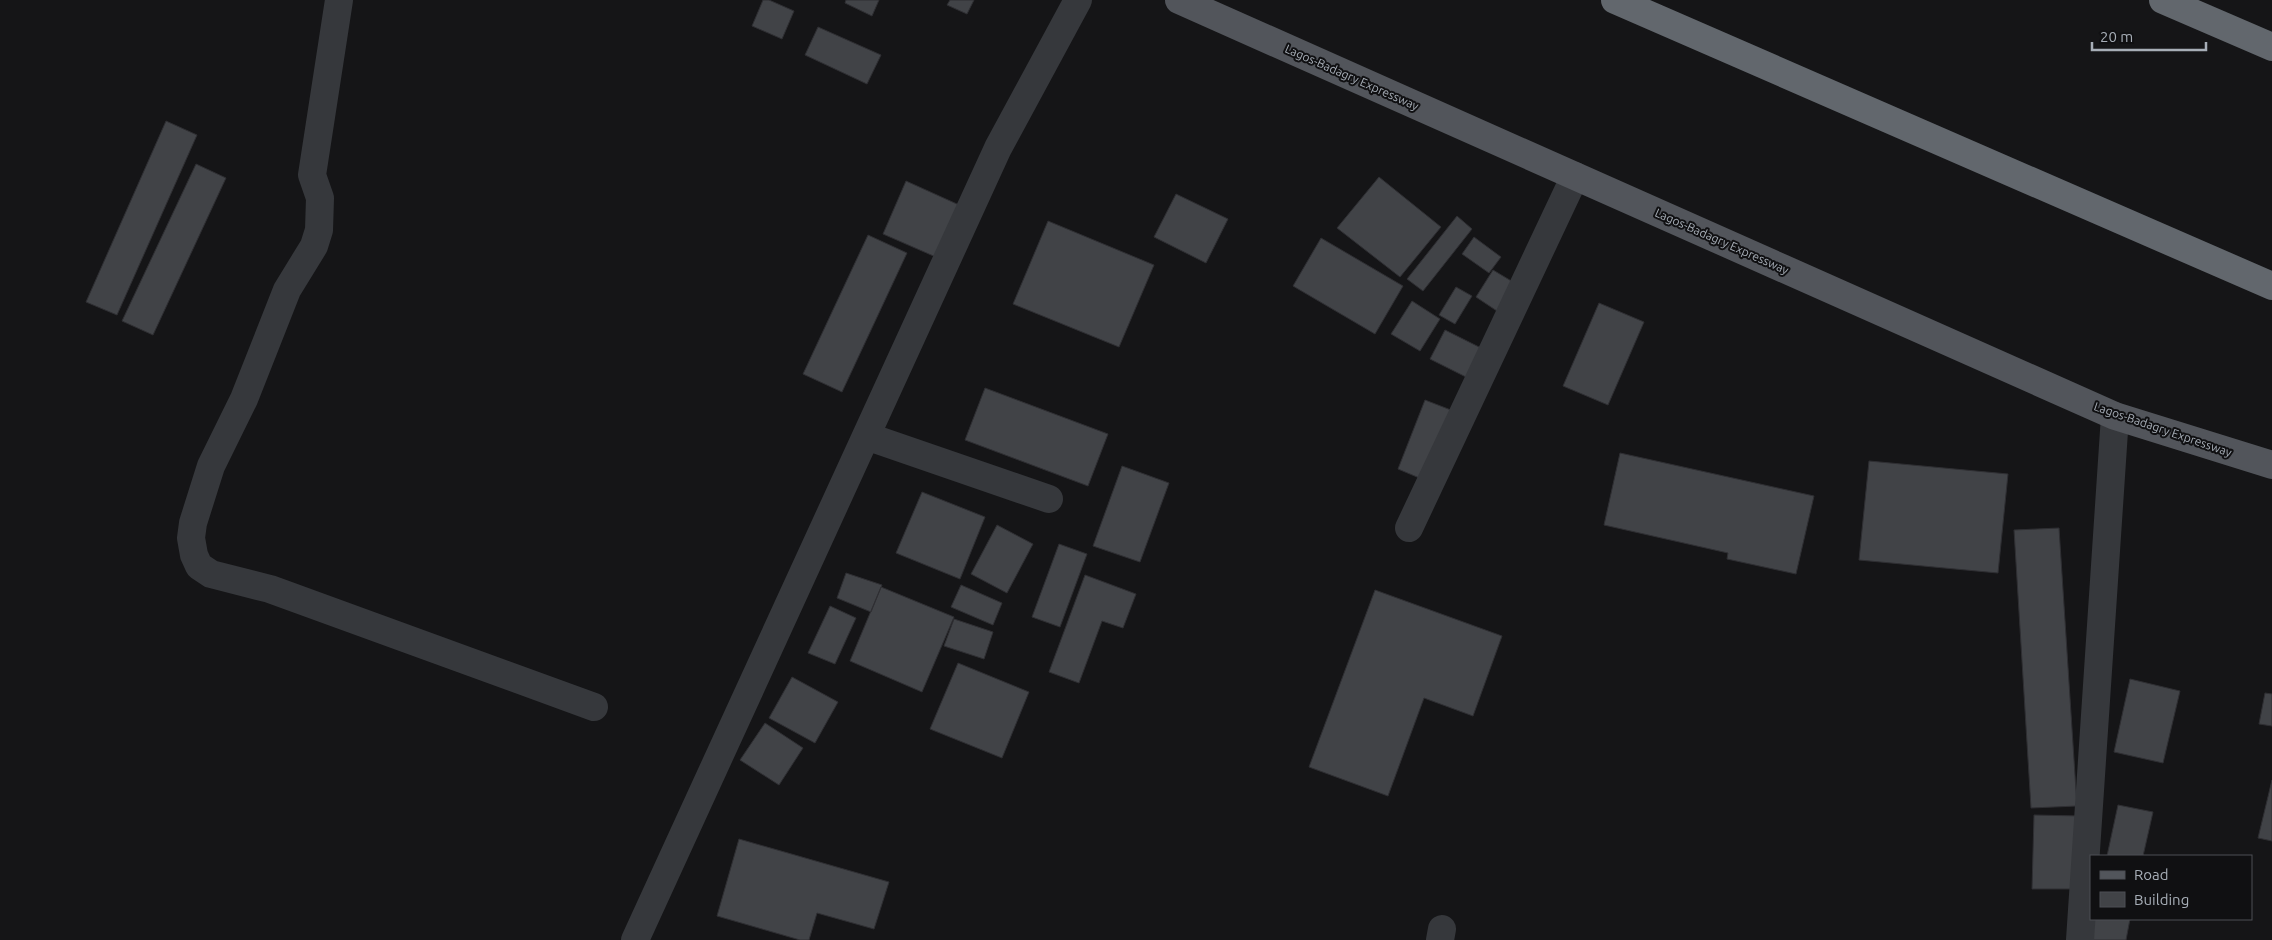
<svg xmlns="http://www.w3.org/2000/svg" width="2272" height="940" viewBox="0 0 2272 940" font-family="Ubuntu,sans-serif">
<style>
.building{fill:#414347;stroke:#2f2f33}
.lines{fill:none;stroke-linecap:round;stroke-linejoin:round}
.minor{stroke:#36383c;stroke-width:28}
.major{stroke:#52555b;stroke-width:28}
.highway{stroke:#62676d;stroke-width:28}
.labels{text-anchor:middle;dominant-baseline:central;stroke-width:4;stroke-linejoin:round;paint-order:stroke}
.street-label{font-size:12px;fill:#a7aeb7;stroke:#101012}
</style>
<rect width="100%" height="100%" fill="#151517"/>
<path class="building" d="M763,0H769L794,11L782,39L752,26Z
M846,0H879L872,16L845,3Z
M950,0H974L967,14L947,5Z
M818,27L881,55L867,84L805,55Z
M166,121L197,135L117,315L86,302Z
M196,164L226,178L153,335L122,321Z
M1379,177L1441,227L1400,277L1337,228Z
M906,181L968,209L945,261L883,234Z
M1176,194L1228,219L1206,263L1154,237Z
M1457,216L1472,229L1423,291L1407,279Z
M1048,221L1154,265L1119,347L1013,304Z
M868,235L907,253L842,392L803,374Z
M1474,237L1501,257L1489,273L1462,254Z
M1321,238L1403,286L1375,334L1293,286Z
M1493,270L1518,285L1500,313L1476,297Z
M1456,287L1472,296L1455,324L1439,315Z
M1412,301L1440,319L1420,351L1391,334Z
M1599,303L1644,322L1608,405L1563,386Z
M1445,330L1487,351L1472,380L1430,359Z
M985,388L1108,434L1088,486L965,440Z
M1425,400L1456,412L1429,482L1398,469Z
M1620,453L1814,496L1796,574L1727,559L1728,553L1604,525Z
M1869,461L2008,474L1998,573L1859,560Z
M1122,466L1169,483L1140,562L1093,546Z
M922,492L985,517L960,579L896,553Z
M997,525L1033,544L1007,593L971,574Z
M2059,528L2077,806L2031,808L2014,530Z
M1059,544L1087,554L1060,627L1032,617Z
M846,573L882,585L871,612L837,598Z
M1085,575L1136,594L1123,628L1102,621L1079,683L1049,672Z
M961,585L1002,603L993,625L951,607Z
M881,587L954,617L922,692L850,661Z
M1375,590L1502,636L1473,716L1424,698L1388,796L1309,767Z
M830,606L856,618L835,664L808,653Z
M954,619L993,632L984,659L944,646Z
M958,663L1029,692L1002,758L930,729Z
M792,677L838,702L815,743L769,718Z
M2130,679L2180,691L2163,763L2114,752Z
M2265,693L2272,694V726L2259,724Z
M765,723L803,748L779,785L740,760Z
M2272,780V841L2258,838Z
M2118,805L2153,812L2143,856H2107Z
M2034,815L2080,816L2079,889H2032Z
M739,839L889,882L874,929L817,913L809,940H800L717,916Z
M2094,919H2130L2126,940H2089Z"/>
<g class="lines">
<path class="minor" d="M339,0L312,175L320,198L319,230L314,246L287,290L244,399L211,466L193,523L191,538L194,555L199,566L211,574L270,589L594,707
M866,436L1049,499
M1409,528L1575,176
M635,940L998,148L1078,0
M1440,940L1442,929
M2080,940L2115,416"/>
<path class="major" d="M1179,0L2115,416L2272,465"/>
<path class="highway" d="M1615,0L2272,286
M2163,0L2272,47"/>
</g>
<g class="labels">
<g class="street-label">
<text transform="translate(1352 77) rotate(24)">Lagos-Badagry Expressway</text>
<text transform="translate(1722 241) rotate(24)">Lagos-Badagry Expressway</text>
<text transform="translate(2163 429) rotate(19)">Lagos-Badagry Expressway</text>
</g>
</g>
<rect x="2090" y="855" width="162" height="65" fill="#101012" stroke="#4c4f54"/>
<rect x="2100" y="871" width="25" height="8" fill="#52555b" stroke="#4c4f54"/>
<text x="2134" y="880" font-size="15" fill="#a7aeb7">Road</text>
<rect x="2100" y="892" width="25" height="15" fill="#414347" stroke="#4c4f54"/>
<text x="2134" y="905" font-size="15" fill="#a7aeb7">Building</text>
<path d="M2092 42v8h114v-8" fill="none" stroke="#a7aeb7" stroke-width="2.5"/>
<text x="2100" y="42" font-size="15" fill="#a7aeb7" stroke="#101012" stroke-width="4" paint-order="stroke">20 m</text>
</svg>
